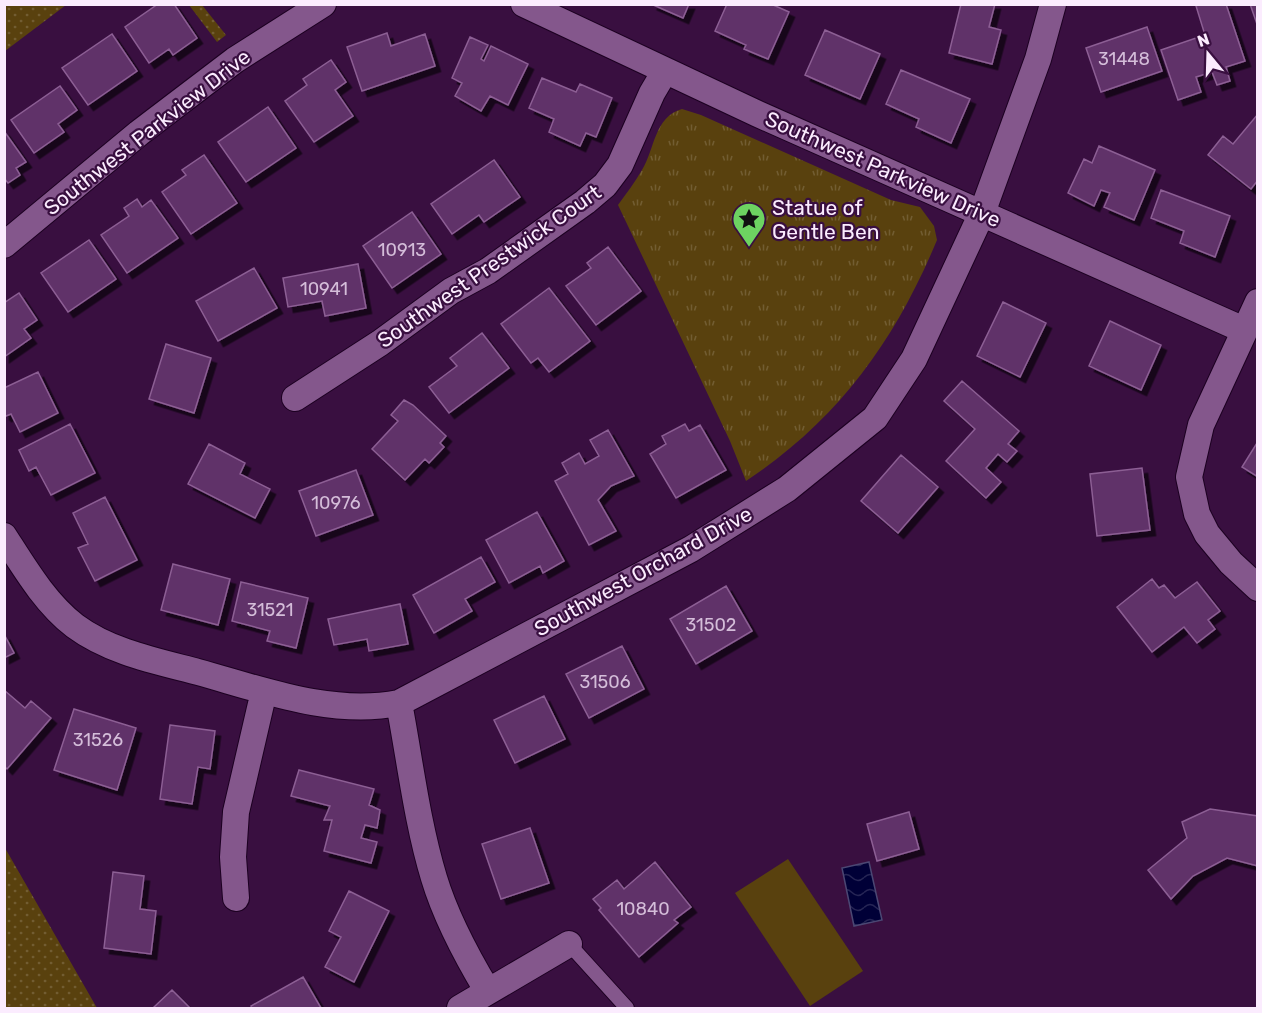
<svg xmlns="http://www.w3.org/2000/svg" width="1262" height="1013" viewBox="0 0 1262 1013" font-family="Rubik,sans-serif">
<style>
.grass{fill:url(#grass-dots)}
.park{fill:url(#park-tufts)}
.pitch{fill:#59410e}
.water{fill:url(#water-waves);stroke:#4b4773;stroke-width:1.5}
.building{fill:#613069;stroke:#8c5f94;stroke-width:1.5;filter:url(#shadow)}
.lines{fill:none;stroke-linecap:round;stroke-linejoin:round}
.lane-casing{stroke:#1c0021;stroke-width:16}
.street-casing{stroke:#1c0021;stroke-width:28}
.lane{stroke:#84578c;stroke-width:14}
.street{stroke:#84578c;stroke-width:26}
.labels{text-anchor:middle;dominant-baseline:central;stroke-width:4.5;stroke-linejoin:round;paint-order:stroke}
.number-label{font-size:18px;fill:#d4bdd9}
.street-label{font-size:21px;fill:#fbecfe;stroke:#390f40}
.poi-label{font-size:21px;fill:#fbecfe;stroke:#390f40;text-anchor:start}
</style>
<defs>
<pattern id="grass-dots" width="8" height="8" patternUnits="userSpaceOnUse" patternTransform="scale(1.5)"><rect width="8" height="8" fill="#59410e"/><path d="M2 2h.1M6 6h.1" fill="none" stroke="#725d32" stroke-width="1.8" stroke-linecap="round"/></pattern>
<pattern id="park-tufts" width="24" height="20" patternUnits="userSpaceOnUse" patternTransform="scale(1.5)"><rect width="24" height="20" fill="#59410e"/><path d="M3 7l-1-3M5 7V3M7 7l1-3M15 17l-1-3M17 17v-4M19 17l1-3" fill="none" stroke="#725d32"/></pattern>
<pattern id="water-waves" width="16" height="10" patternUnits="userSpaceOnUse" patternTransform="scale(1.5)"><rect width="16" height="10" fill="#000037"/><path d="M0 5q4-4 8 0t8 0" fill="none" stroke="#262555"/></pattern>
<filter id="shadow"><feDropShadow dx="5.5" dy="5.5" stdDeviation="0" flood-color="#0009"/></filter>
</defs>
<rect width="100%" height="100%" fill="#390f40"/>
<path class="grass" d="M5,4H66V5L5,51Z
M189,5H202L226,35L217,42Z
M4,848H5L97,1008H5Z"/>
<path class="park" d="M682,109L701,115L891,200L920,207L934,226L937,240C895,341 838,420 746,481L730,441L618,205C626,194 635,182 642,170C655,149 654,117 682,109Z"/>
<path class="pitch" d="M788,859L863,971L810,1006L735,893Z"/>
<path class="water" d="M869,862L882,920L854,926L842,868Z"/>
<path class="building" d="M158,4H174L197,38L173,55L169,49L149,63L125,27Z
M651,4H689L683,18Z
M727,4H771L789,12L768,59L744,49L746,45L715,31Z
M961,4H995L989,27L1001,30L992,64L949,53Z
M1200,4H1226L1245,61L1226,67L1230,81L1217,85L1212,72L1196,77L1201,92L1178,100L1161,50L1205,35L1196,6Z
M1250,4H1258V27Z
M1147,27L1162,71L1101,92L1086,48Z
M825,30L880,54L860,99L805,75Z
M387,33L391,46L425,34L435,66L362,91L347,47Z
M112,34L137,71L88,105L62,68Z
M470,37L488,45L481,59L484,61L491,46L528,64L508,105L490,96L481,111L455,96L462,83L452,78Z
M331,60L346,82L335,90L353,116L314,142L285,101L307,85L303,79Z
M901,70L970,99L951,143L916,127L919,119L886,104Z
M542,78L576,92L580,84L612,98L596,137L586,133L580,146L549,132L554,119L529,108Z
M60,86L77,110L58,124L64,132L34,153L11,120Z
M268,107L296,148L246,182L218,142Z
M1258,114V180L1251,189L1208,155L1223,136L1233,144Z
M4,131L26,162L16,168L20,175L8,183L4,178Z
M1099,146L1155,170L1134,220L1104,207L1110,193L1101,190L1094,206L1068,193L1084,159L1092,163Z
M204,155L237,203L191,234L162,192L186,175L182,170Z
M494,160L520,197L484,222L479,215L452,234L431,204Z
M1161,190L1230,216L1215,257L1180,243L1184,231L1151,218Z
M137,199L142,207L151,200L178,238L127,273L101,235L129,216L124,208Z
M412,212L441,254L392,288L363,246Z
M89,240L116,279L68,312L41,273Z
M608,247L641,291L596,325L566,286L591,268L587,263Z
M358,264L366,308L325,316L322,301L288,307L283,278Z
M254,268L277,308L218,341L196,301Z
M549,288L590,341L549,372L538,358L531,363L501,324Z
M19,293L37,320L24,329L31,338L4,357V303Z
M1003,302L1046,323L1020,377L977,356Z
M1110,321L1161,345L1141,390L1089,366Z
M482,333L509,368L449,413L429,387L457,366L450,358Z
M166,344L211,358L194,413L149,399Z
M38,372L58,413L20,432L11,414L6,416L4,414V388Z
M962,381L1019,431L1008,444L1017,451L1007,462L998,454L986,468L1001,482L986,498L946,461L975,429L944,401Z
M404,400L413,405L446,436L440,443L444,447L429,463L425,459L405,480L372,449L398,421L391,415Z
M70,424L95,473L51,495L36,467L29,471L19,450Z
M685,424L689,431L700,425L726,470L676,498L650,454L666,444L662,436Z
M608,430L634,476L611,486L598,500L616,531L589,545L555,481L568,474L562,463L579,453L585,464L599,456L590,440Z
M1257,443H1258V477L1242,467Z
M209,444L245,463L240,474L270,489L255,518L188,484Z
M901,455L938,487L898,533L861,501Z
M1142,468L1150,530L1097,536L1090,474Z
M356,470L373,515L316,536L299,491Z
M105,497L137,560L95,581L78,548L88,544L73,513Z
M537,512L564,561L543,573L540,566L509,583L486,540Z
M481,557L495,582L465,599L472,611L434,633L413,595Z
M173,564L230,579L218,625L161,610Z
M1152,579L1159,588L1164,585L1175,598L1197,582L1220,611L1208,620L1215,629L1197,643L1184,627L1152,652L1117,607Z
M241,582L308,598L296,648L267,641L270,631L232,621Z
M726,586L752,631L696,664L670,619Z
M400,604L408,644L369,651L367,639L334,645L328,619Z
M4,634L14,653L4,658Z
M622,646L644,689L589,718L566,674Z
M4,690L25,708L31,701L51,718L7,769L4,766Z
M544,696L565,739L515,763L494,720Z
M74,709L136,728L117,790L54,770Z
M170,725L215,731L210,769L198,767L192,804L160,799Z
M299,770L374,789L369,805L380,810L377,828L365,825L361,838L377,842L371,863L324,851L332,820H324L330,806L291,796Z
M1210,809L1258,816V866L1227,858L1193,876L1171,899L1148,870L1187,838L1182,822Z
M909,812L919,849L877,861L867,824Z
M530,828L549,883L501,899L482,844Z
M655,862L691,907L674,920L678,923L639,957L599,910L601,908L593,899L617,880L624,889Z
M113,872L144,876L140,909L156,911L151,954L104,948Z
M349,891L389,911L354,982L325,967L341,937L329,931Z
M303,977L321,1008H252L251,1006Z
M172,990L190,1008H153Z"/>
<g class="lines">
<g class="lane-casing">
<path id="lane" d="M569,944L627,1008"/>
</g>
<g class="street-casing">
<path id="street" d="M524,4L758,114L1244,330
M4,245L139,133L235,60L323,4
M1258,302L1201,425L1189,477L1197,514L1207,534L1231,563L1258,588
M295,398L380,343L451,291L488,271L585,202L605,185L620,165L652,93L665,71
M4,536C24,567 45,603 75,626C110,652 156,661 198,672C263,690 331,716 399,703L691,549L787,489L875,418L914,359L982,213L1038,59L1053,4
M399,703C410,761 417,822 434,878C446,918 466,955 487,990
M236,898L233,857L236,812L264,691
M460,1008L569,944"/>
</g>
<use href="#lane" class="lane"/>
<use href="#street" class="street"/>
</g>
<defs>
<g id="sight-pin" transform="scale(1.725)"><path d="M0 17L-7.5 6A9.5 9.5 0 1 1 7.5 6Z" fill="#6dd361" stroke="#390f40"/><path d="M0-6L1.8-2.2L6-1.7L2.9 1.2L3.7 5.4L0 3.3L-3.7 5.4L-2.9 1.2L-6-1.7L-1.8-2.2Z" fill="#111"/></g>
</defs>
<g fill-rule="evenodd">
<use href="#sight-pin" x="749" y="219"/>
</g>
<g class="labels">
<g class="number-label">
<text x="1124" y="59">31448</text>
<text x="402" y="250">10913</text>
<text x="324" y="289">10941</text>
<text x="336" y="503">10976</text>
<text x="270" y="610">31521</text>
<text x="711" y="625">31502</text>
<text x="605" y="682">31506</text>
<text x="98" y="740">31526</text>
<text x="643" y="909">10840</text>
</g>
<g class="street-label">
<text transform="translate(147 132) rotate(-38)">Southwest Parkview Drive</text>
<text transform="translate(883 169) rotate(24)">Southwest Parkview Drive</text>
<text transform="translate(489 266) rotate(-35)">Southwest Prestwick Court</text>
<text transform="translate(643 571) rotate(-29)">Southwest Orchard Drive</text>
</g>
<g class="poi-label">
<text x="772" y="207">Statue of<tspan x="772" dy="24">Gentle Ben</tspan></text>
</g>
</g>
<rect width="1262" height="1013" fill="none" stroke="#fbecfe" stroke-width="12"/>
<g transform="translate(1208 54) rotate(341)" stroke="#390f40" stroke-width="4.5" paint-order="stroke">
<path d="M0-4.5L10 22L0 15L-10 22Z" fill="#fbecfe"/>
<text y="-9" font-size="16" font-weight="bold" text-anchor="middle" fill="#fbecfe">N</text>
</g>
</svg>
